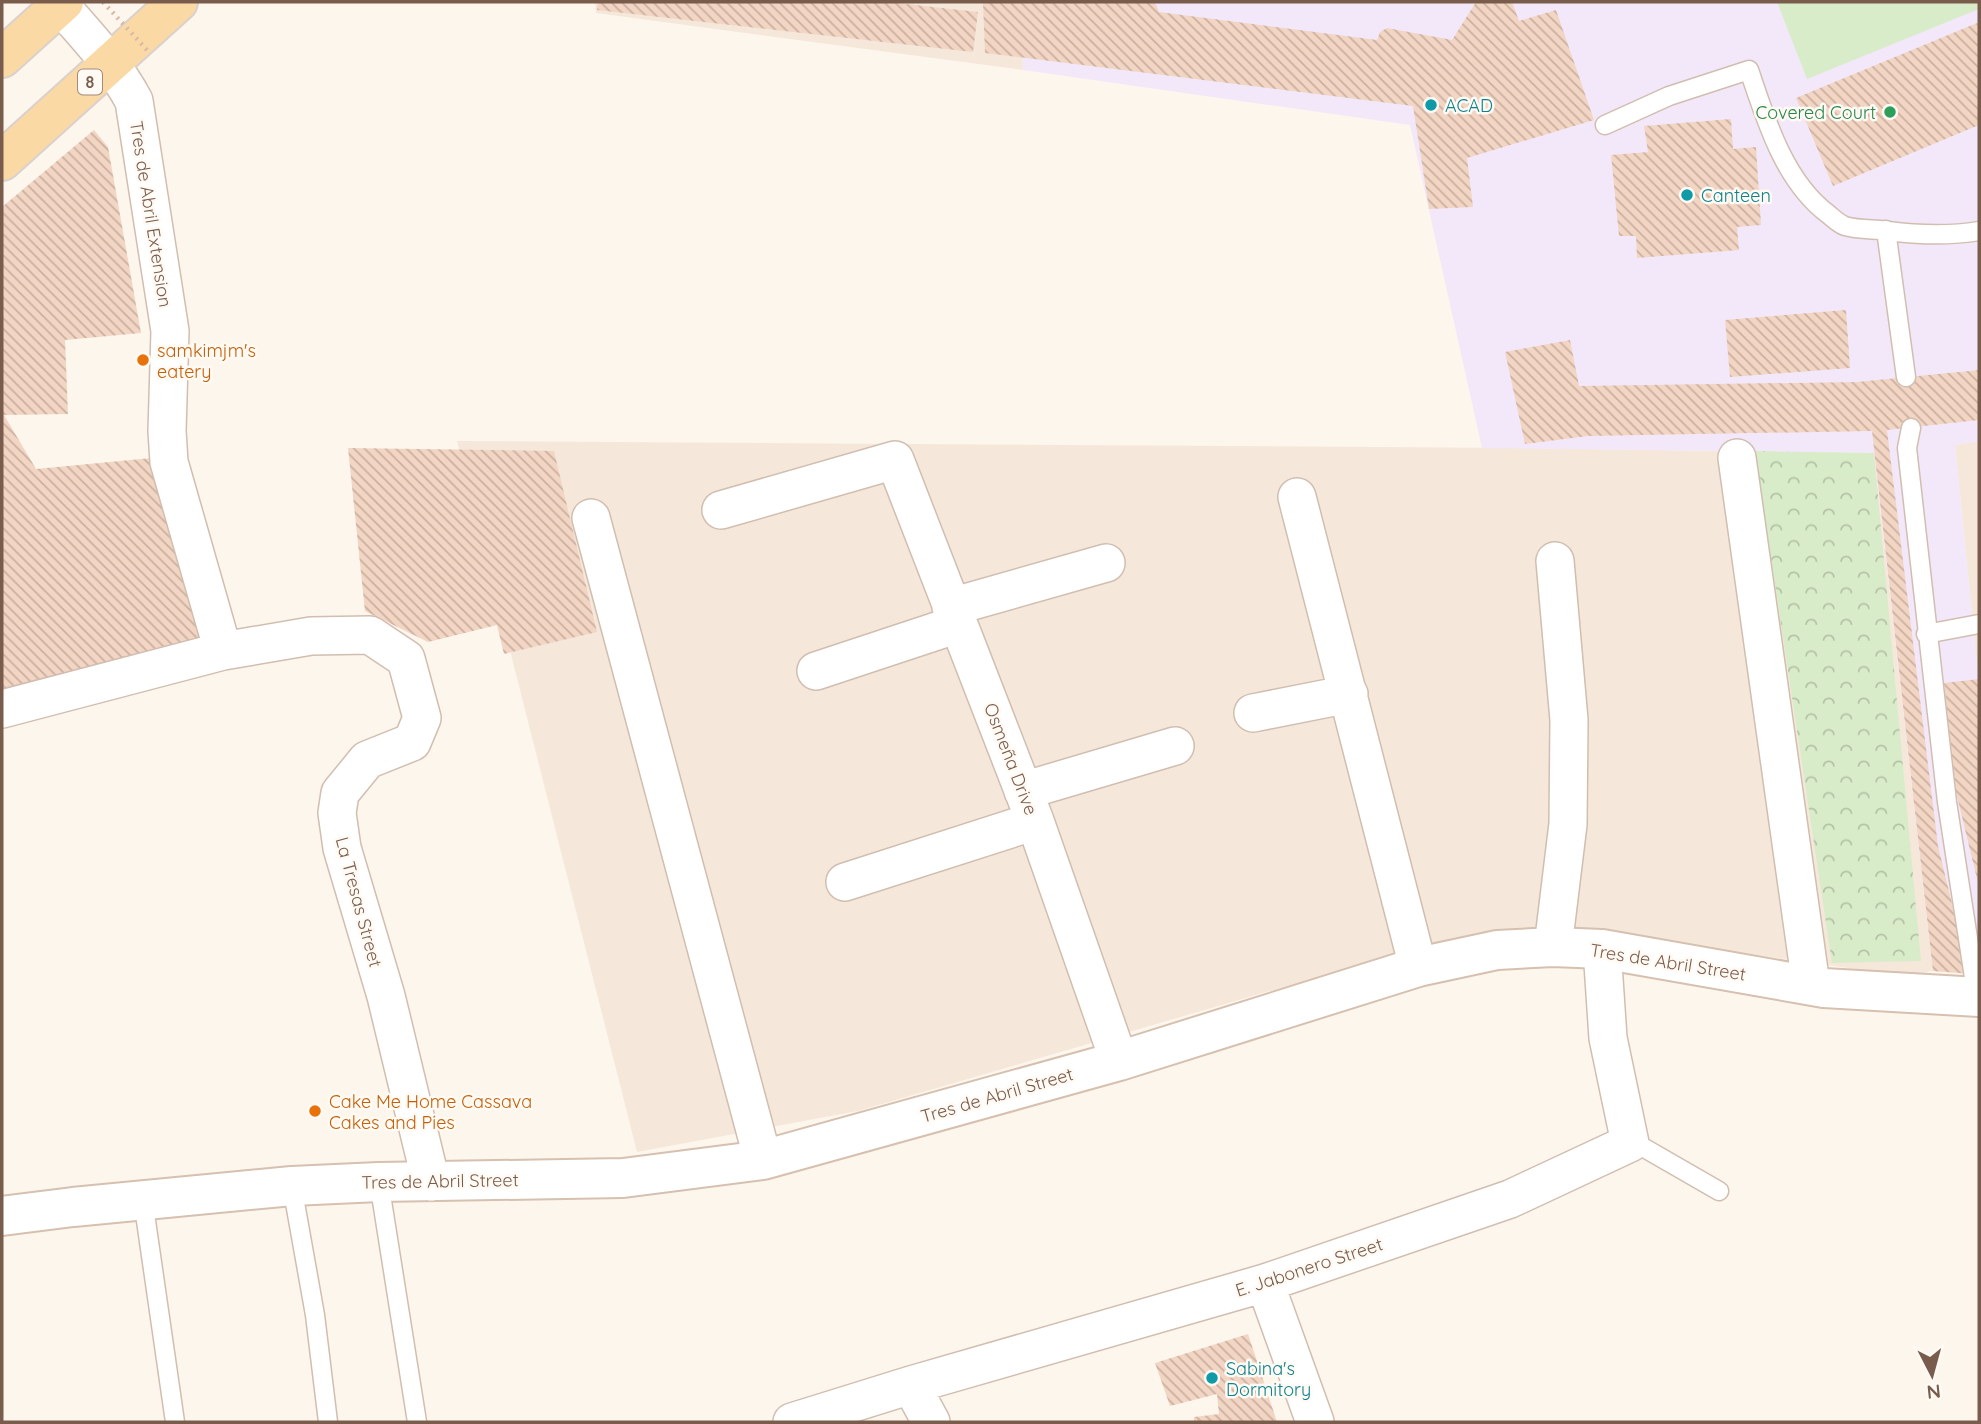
<svg xmlns="http://www.w3.org/2000/svg" width="1981" height="1424" viewBox="0 0 1981 1424" font-family="Quicksand,sans-serif">
<style>
.residential{fill:#f5e8da}
.education{fill:#f3e8fa}
.forest{fill:url(#forest-crowns)}
.garden{fill:#d8ecc9}
.building{fill:url(#building-back-hatch)}
.lines{fill:none;stroke-linecap:round;stroke-linejoin:round}
.lane-casing{stroke:#d1beb0;stroke-width:21}
.street-casing{stroke:#d1beb0;stroke-width:40}
.secondary-casing{stroke:#d6c0b0;stroke-width:42}
.primary-casing{stroke:#dad1cd;stroke-width:42}
.lane{stroke:#fff;stroke-width:18}
.street{stroke:#fff;stroke-width:37}
.secondary{stroke:#fff;stroke-width:38}
.primary{stroke:#fbd9a5;stroke-width:38}
.path-bridge{stroke:#d9b8a5;stroke-width:4.5;stroke-dasharray:2 5;stroke-linecap:butt}
.culture-dot{fill:#0f9aa8;stroke:#fffaf3;stroke-width:2.5}
.leisure-dot{fill:#2e9e5b;stroke:#fffaf3;stroke-width:2.5}
.food-dot{fill:#e8710a;stroke:#fffaf3;stroke-width:2.5}
.labels{text-anchor:middle;dominant-baseline:central;stroke-width:5;stroke-linejoin:round;paint-order:stroke}
.shield{fill:#fffaf3;stroke:#a28b7f;stroke-width:2}
.shield-label{font-size:16px;font-weight:bold;fill:#7a5c4d}
.culture-label{font-size:18px;fill:#0d838f;stroke:#fffaf3;text-anchor:start}
.leisure-label{font-size:18px;fill:#27864d;stroke:#fffaf3;text-anchor:end}
.street-label{font-size:18px;fill:#7a5c4d;stroke:#fffaf3}
.food-label{font-size:18px;fill:#c56008;stroke:#fffaf3;text-anchor:start}
</style>
<defs>
<pattern id="forest-crowns" width="20" height="18" patternUnits="userSpaceOnUse" patternTransform="scale(1.75)"><rect width="20" height="18" fill="#d8ecc9"/><path d="M2 6a3 3 0 1 1 6 0M12 15a3 3 0 1 1 6 0" fill="none" stroke="#b4c2a5"/></pattern>
<pattern id="building-back-hatch" width="6" height="6" patternUnits="userSpaceOnUse" patternTransform="scale(1.75)"><rect width="6" height="6" fill="#f3d5c3"/><path d="M-1 5l2 2M0 0l6 6M5-1l2 2" fill="none" stroke="#cab0a1"/></pattern>
</defs>
<rect width="100%" height="100%" fill="#fdf6ec"/>
<path class="residential" d="M595,2H1021L1023,70L596,13Z
M457,441L1524,448L1874,453L1933,971L1904,976L1546,925L1287,986L858,1111L637,1152Z
M1979,441V685L1955,445Z"/>
<path class="education" d="M1021,2H1979V441L1955,445L1979,683V974L1933,971L1874,453L1482,448L1410,125L1023,70Z"/>
<path class="forest" d="M1755,451L1874,453L1921,961L1832,963Z"/>
<path class="garden" d="M1777,2H1979V9L1807,79Z"/>
<path class="building" d="M598,2H888L978,12L973,52L597,10Z
M983,2H1155L1159,12L1377,40L1380,32L1387,28L1452,40L1476,2H1512L1519,21L1556,10L1594,120L1467,158L1473,207L1429,209L1413,106L985,53Z
M1977,23L1979,28V125L1833,186L1796,98Z
M1731,119L1733,149L1756,147L1761,225L1737,227L1739,250L1637,258L1636,236H1619L1611,155L1648,152L1644,126Z
M94,130L108,147L141,333L65,340L68,414L4,415L36,469L152,458L200,638L2,691V207Z
M1846,310L1850,368L1730,377L1725,320Z
M1570,340L1579,386L1857,382L1979,370V420L1887,430L1938,846L1954,912L1963,911L1971,974L1933,971L1872,431L1588,436L1525,444L1505,352Z
M348,448L554,451L597,632L504,654L497,625L428,642L365,611Z
M1979,679V883H1978L1956,792L1944,683Z
M1248,1334L1277,1422H1194V1417L1219,1414L1217,1394L1170,1406L1155,1363Z"/>
<g class="lines">
<g class="lane-casing">
<path id="lane" d="M1605,125L1669,96L1749,70C1766,120 1784,181 1828,214C1833,218 1839,224 1845,226C1858,230 1875,229 1888,231C1919,235 1949,236 1979,231
M1886,230L1906,377
M1911,428L1907,448L1947,802L1977,997
M1926,634L1979,624
M1630,1143L1646,1149L1719,1191
M379,1182L417,1422
M292,1186L315,1315L328,1422
M143,1200L175,1422"/>
</g>
<g class="street-casing">
<path id="street" d="M60,5C87,36 115,65 134,101L170,331L167,431L169,462L223,651
M1737,458L1811,985
M1297,497L1418,967
M721,510L895,460L1035,821L1119,1061
M591,518L763,1160
M951,607L1106,563
M816,671L958,624
M2,709L223,651L311,636L370,635L406,659L422,718L412,742L367,760L340,793L337,813L342,848L386,996L431,1182
M1253,713L1349,694
M1023,791L1175,746
M845,882L1035,821
M1553,947L1568,824L1569,720L1555,561
M1265,1283L1315,1422
M911,1385L931,1422
M792,1422L911,1385L1265,1283L1510,1199L1630,1143L1608,1038L1602,949"/>
</g>
<g class="secondary-casing">
<path id="secondary" d="M2,1216L73,1207L292,1186L379,1182L623,1178L763,1160L1119,1061L1418,967L1497,950L1553,947L1602,949L1824,988L1979,997"/>
</g>
<g class="primary-casing">
<path id="primary" d="M2,58L64,2
M2,161L178,2"/>
</g>
<use href="#lane" class="lane"/>
<use href="#street" class="street"/>
<use href="#secondary" class="secondary"/>
<use href="#primary" class="primary"/>
<path class="path-bridge" d="M103,2L147,50"/>
</g>
<g class="culture-dot">
<circle cx="1431" cy="105" r="7"/>
<circle cx="1687" cy="195" r="7"/>
<circle cx="1212" cy="1378" r="7"/>
</g>
<circle class="leisure-dot" cx="1890" cy="112" r="7"/>
<g class="food-dot">
<circle cx="143" cy="360" r="7"/>
<circle cx="315" cy="1111" r="7"/>
</g>
<g class="labels">
<rect class="shield" x="78" y="69.5" width="24" height="25" rx="5"/>
<g class="shield-label">
<text x="90" y="82">8</text>
</g>
<g class="culture-label">
<text x="1445" y="105">ACAD</text>
<text x="1701" y="195">Canteen</text>
<text x="1226" y="1368">Sabina's<tspan x="1226" dy="21">Dormitory</tspan></text>
</g>
<g class="leisure-label">
<text x="1876" y="112">Covered Court</text>
</g>
<g class="street-label">
<text transform="translate(151 214) rotate(81)">Tres de Abril Extension</text>
<text transform="translate(1011 759) rotate(69)">Osmeña Drive</text>
<text transform="translate(359 902) rotate(75)">La Tresas Street</text>
<text transform="translate(1668 962) rotate(9)">Tres de Abril Street</text>
<text transform="translate(997 1095) rotate(-16)">Tres de Abril Street</text>
<text transform="translate(440 1181) rotate(-1)">Tres de Abril Street</text>
<text transform="translate(1309 1267) rotate(-18)">E. Jabonero Street</text>
</g>
<g class="food-label">
<text x="157" y="350">samkimjm's<tspan x="157" dy="21">eatery</tspan></text>
<text x="329" y="1101">Cake Me Home Cassava<tspan x="329" dy="21">Cakes and Pies</tspan></text>
</g>
</g>
<rect width="1981" height="1424" fill="none" stroke="#7a5c4d" stroke-width="7"/>
<g transform="translate(1932 1375) rotate(174)" stroke="#fffaf3" stroke-width="5" paint-order="stroke">
<path d="M0-5L12 26L0 18L-12 26Z" fill="#7a5c4d"/>
<text y="-10" font-size="19" font-weight="bold" text-anchor="middle" fill="#7a5c4d">N</text>
</g>
</svg>
